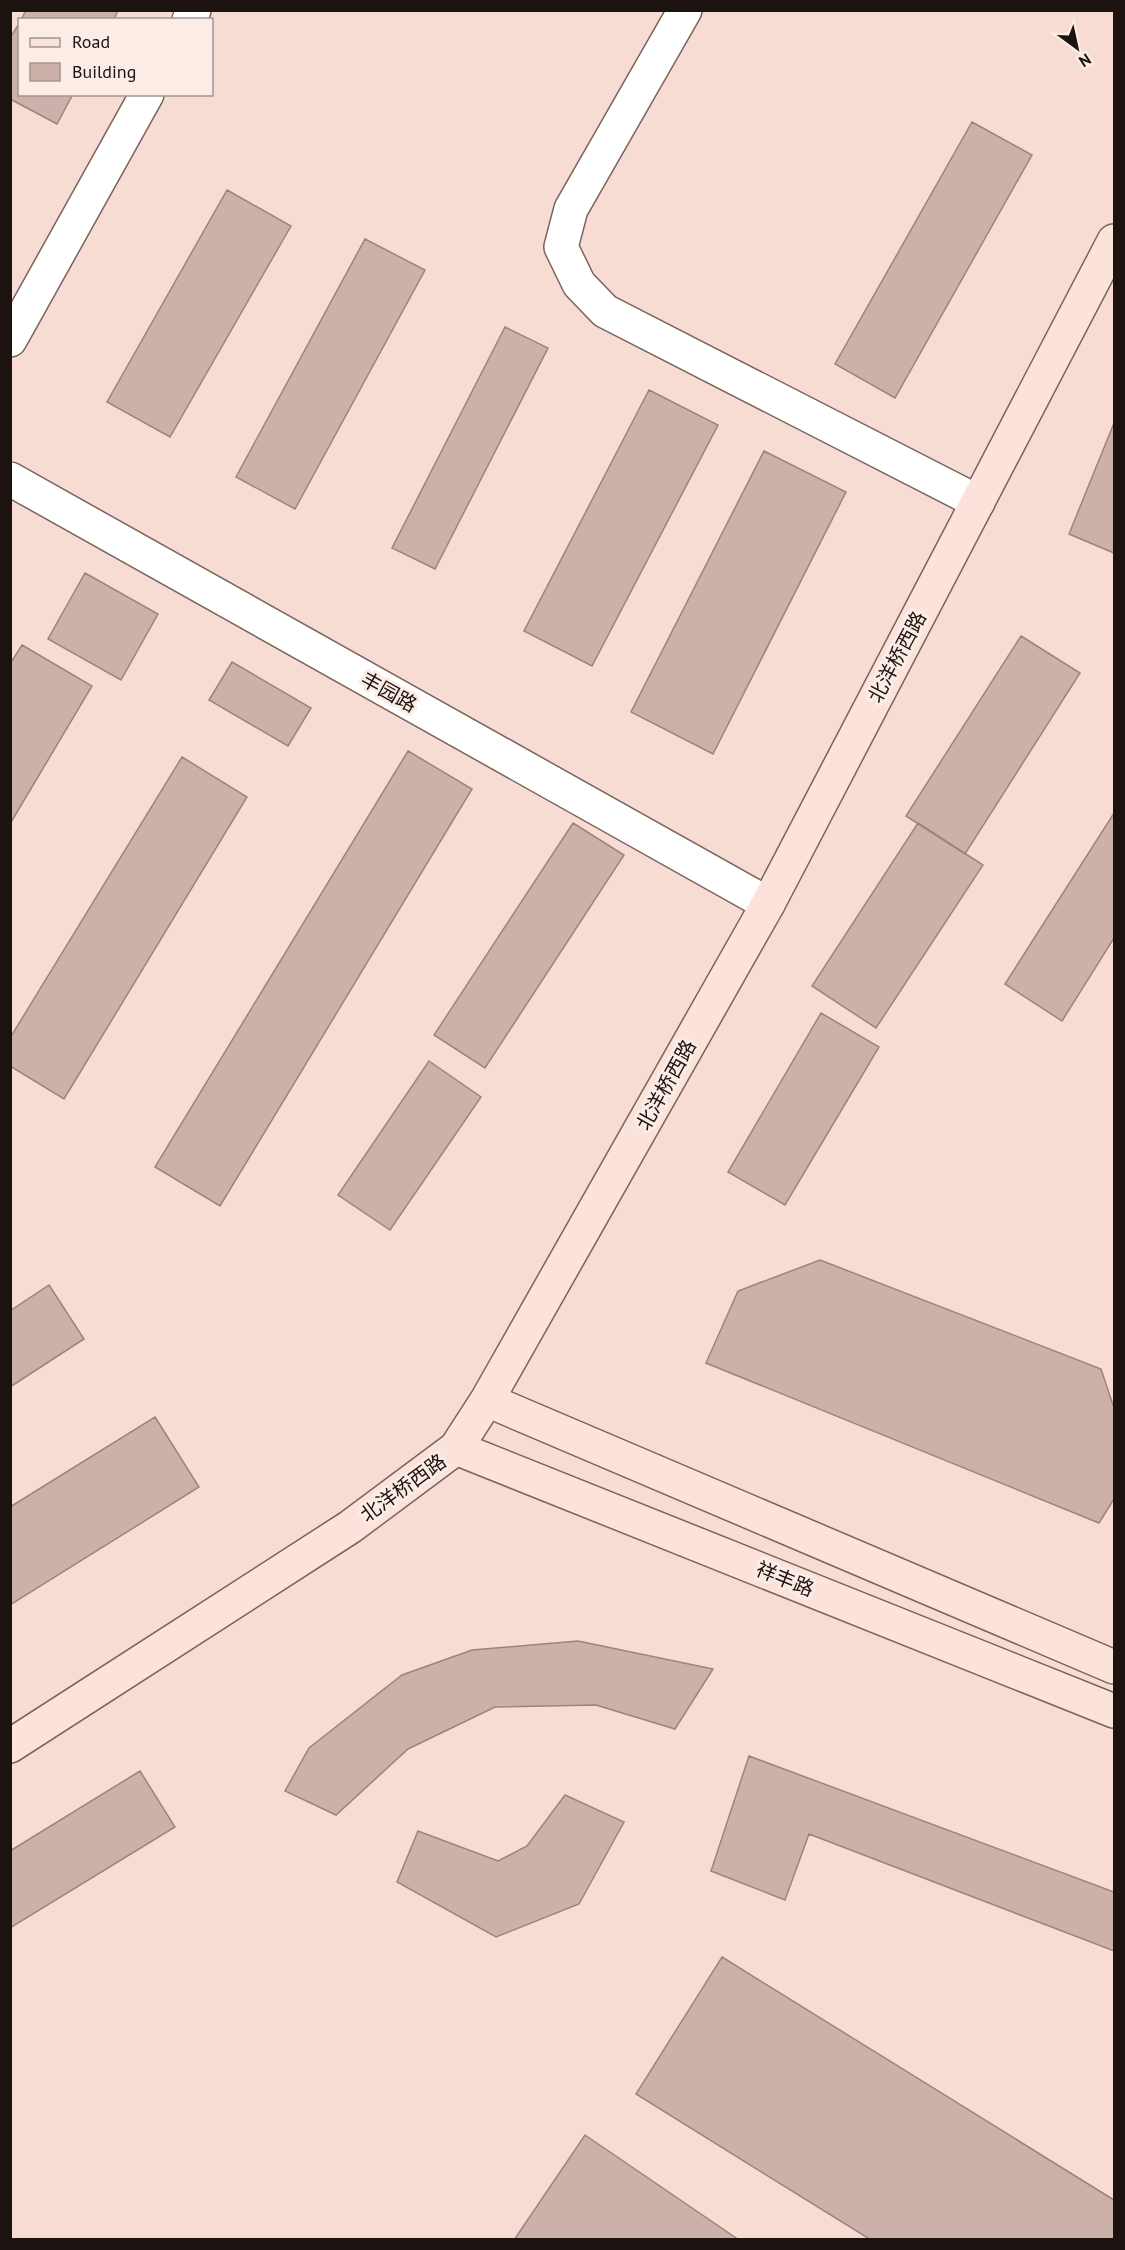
<svg xmlns="http://www.w3.org/2000/svg" width="1125" height="2250" viewBox="0 0 1125 2250" font-family="'PT Sans','Noto Sans SC',sans-serif">
<style>
.building{fill:#cbb1a9;stroke:#9c847c;stroke-width:1.5}
.lines{fill:none;stroke-linecap:round;stroke-linejoin:round}
.minor-casing{stroke:#79635b;stroke-width:36}
.secondary-casing{stroke:#79635b;stroke-width:36}
.minor{stroke:#fff;stroke-width:33}
.secondary{stroke:#fbe3db;stroke-width:33}
.labels{text-anchor:middle;dominant-baseline:central;stroke-width:6;stroke-linejoin:round;paint-order:stroke}
.street-label{font-size:20px;fill:#1c1310;stroke:#fcece6}
</style>
<rect width="100%" height="100%" fill="#f6dcd3"/>
<path class="building" d="M26,10H118L114,20H21Z
M20,22V94H73L57,124L10,99V38Z
M972,122L1032,155L895,398L835,364Z
M227,190L291,226L170,437L107,402Z
M365,239L425,270L295,509L236,477Z
M505,327L548,348L435,569L392,548Z
M649,390L718,425L592,666L524,631Z
M1114,423V553L1069,534Z
M764,451L846,492L713,754L631,712Z
M85,573L158,614L121,680L48,639Z
M1021,636L1080,673L965,854L906,816Z
M22,645L92,686L10,824V664Z
M232,662L311,708L288,746L209,700Z
M408,751L472,789L220,1206L155,1167Z
M182,757L247,797L64,1099L10,1066V1038Z
M1114,813V938L1062,1021L1005,984Z
M573,823L624,855L485,1068L434,1035Z
M918,823L983,865L876,1028L812,986Z
M821,1013L879,1047L785,1205L728,1172Z
M429,1061L481,1097L390,1230L338,1195Z
M820,1260L1101,1369L1114,1408V1499L1099,1523L706,1363L738,1291Z
M49,1285L84,1339L10,1387V1311Z
M155,1417L199,1487L10,1605V1507Z
M578,1641L713,1669L675,1729L596,1705L495,1707L408,1749L336,1815L285,1791L309,1748L402,1675L472,1650Z
M749,1756L1114,1892V1951L809,1834L785,1900L711,1871Z
M140,1771L175,1827L10,1928V1851Z
M565,1795L624,1822L579,1904L496,1937L397,1882L418,1831L498,1861L527,1846Z
M722,1957L1114,2200V2240H871L636,2094Z
M585,2135L739,2240H514Z"/>
<g class="lines">
<g class="minor-casing">
<path id="minor" d="M685,10L571,209L561,247L579,284L605,311L978,502
M189,20L194,10
M10,340L147,94
M10,479L768,904"/>
</g>
<g class="secondary-casing">
<path id="secondary" d="M487,1400L1114,1667
M456,1448L1114,1711
M10,1746L350,1527L456,1448L487,1400L768,904L1114,241"/>
</g>
<use href="#minor" class="minor"/>
<use href="#secondary" class="secondary"/>
</g>
<g class="labels">
<g class="street-label">
<text transform="translate(897 657) rotate(-62)">北洋桥西路</text>
<text transform="translate(389 692) rotate(29)">丰园路</text>
<text transform="translate(666 1085) rotate(-61)">北洋桥西路</text>
<text transform="translate(403 1488) rotate(-36)">北洋桥西路</text>
<text transform="translate(785 1579) rotate(22)">祥丰路</text>
</g>
</g>
<rect width="1125" height="2250" fill="none" stroke="#1c1310" stroke-width="24"/>
<rect x="18" y="18" width="195" height="78" fill="#fcece6" stroke="#a29590" stroke-width="1.5"/>
<rect x="30" y="38" width="30" height="9" fill="#fbe3db" stroke="#a29590" stroke-width="1.5"/>
<text x="72" y="48" font-size="18" fill="#1c1310">Road</text>
<rect x="30" y="63" width="30" height="18" fill="#cbb1a9" stroke="#a29590" stroke-width="1.5"/>
<text x="72" y="78" font-size="18" fill="#1c1310">Building</text>
<g transform="translate(1077 48) rotate(147)" stroke="#fcece6" stroke-width="4.5" paint-order="stroke">
<path d="M0-4.5L10 22L0 15L-10 22Z" fill="#1c1310"/>
<text y="-9" font-size="16" font-weight="bold" text-anchor="middle" fill="#1c1310">N</text>
</g>
</svg>
